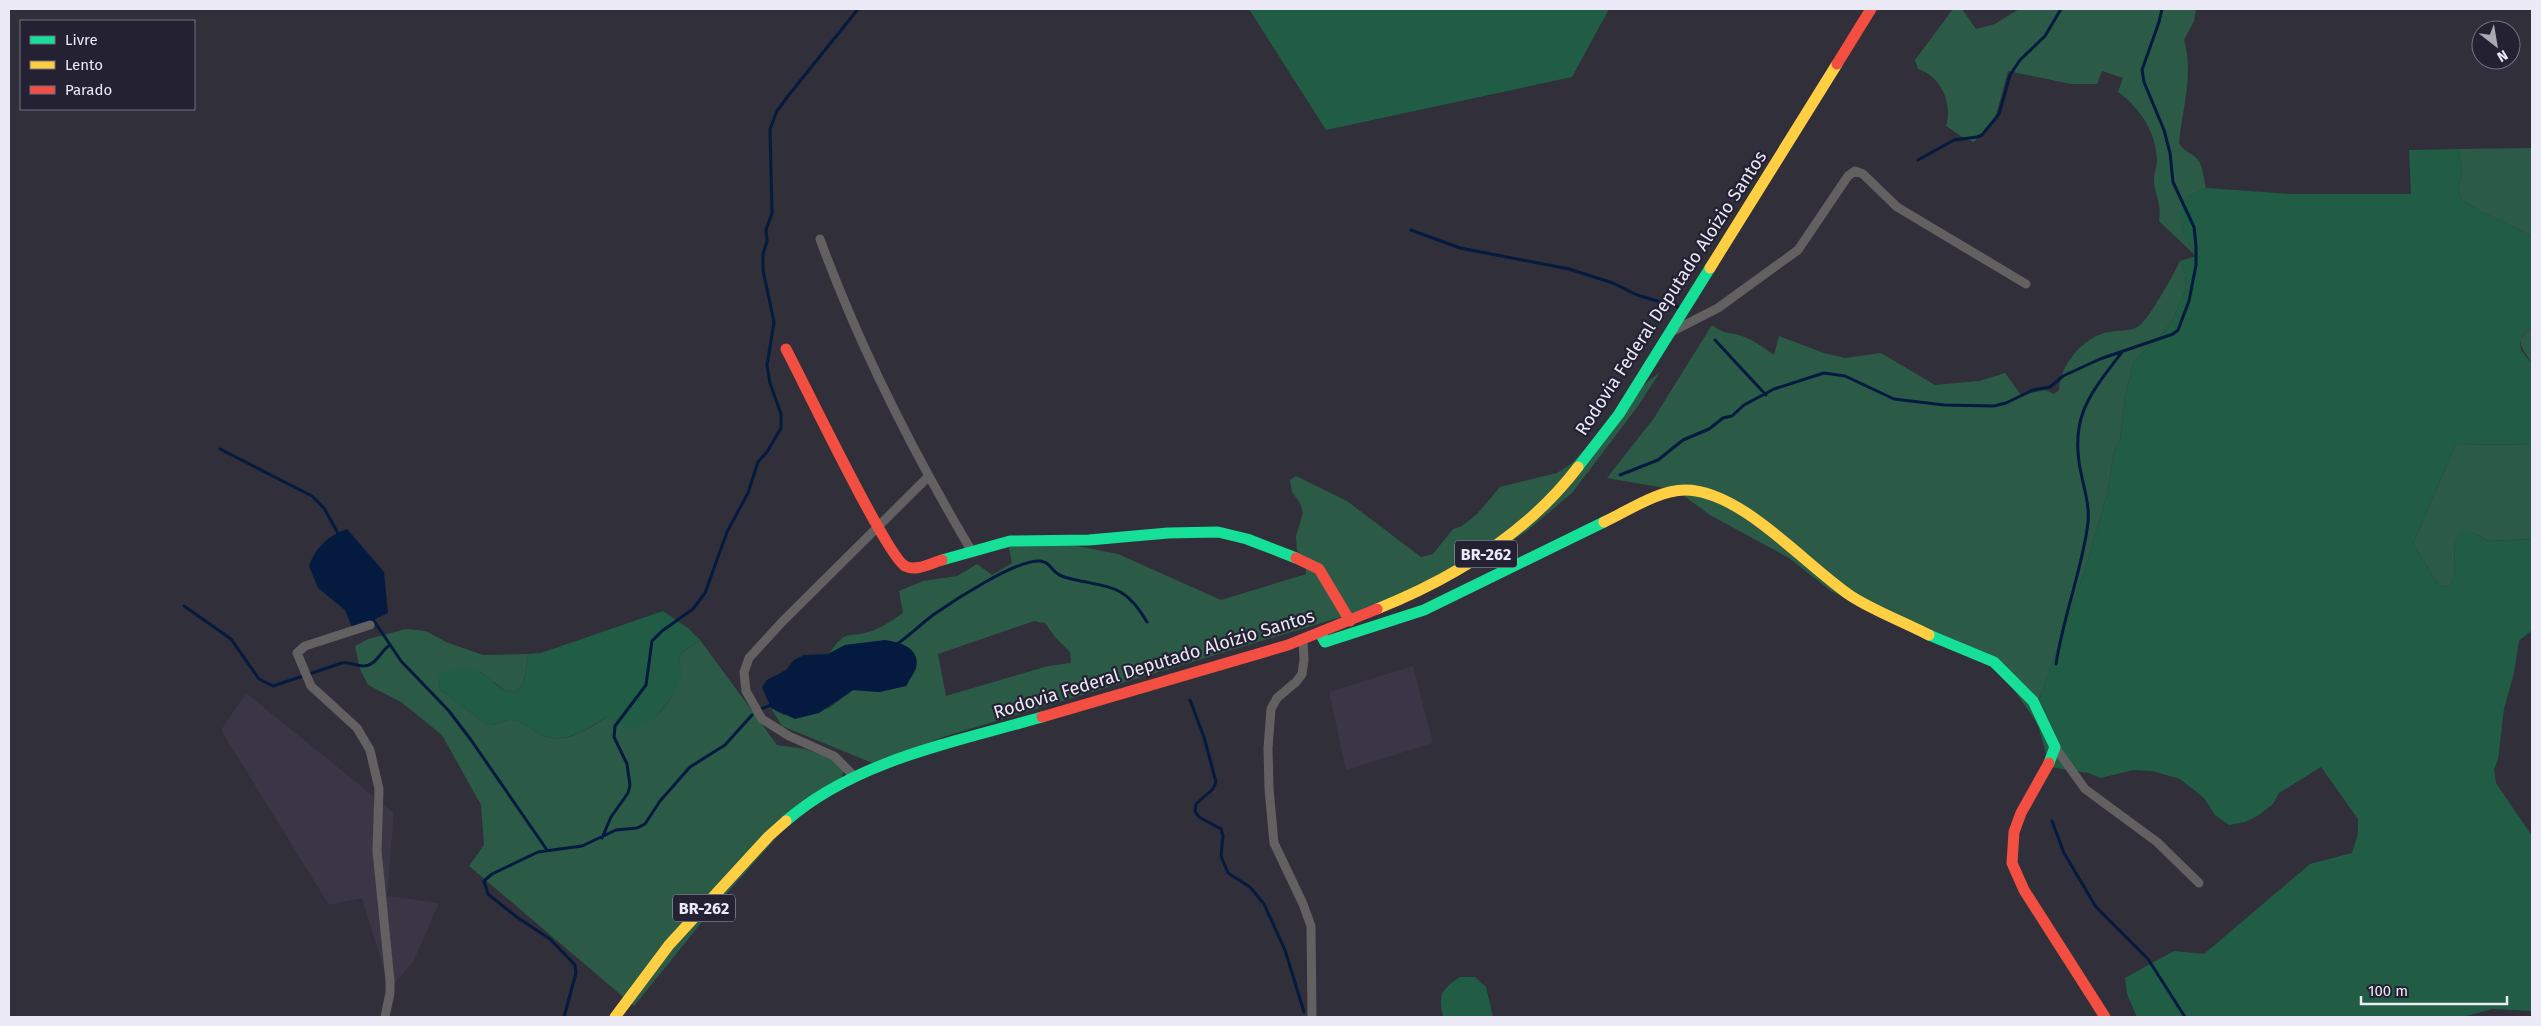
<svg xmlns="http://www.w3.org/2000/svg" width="2541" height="1026" viewBox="0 0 2541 1026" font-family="'Fira Sans',sans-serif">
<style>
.industrial{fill:#3b3646}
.green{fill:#2b5b47;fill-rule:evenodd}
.forest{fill:#205d44}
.water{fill:#041a3f}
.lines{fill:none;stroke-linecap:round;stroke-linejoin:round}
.stream{stroke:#041a3f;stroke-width:3}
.street{stroke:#636062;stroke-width:9}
.fast{stroke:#16e098;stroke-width:11}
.slow{stroke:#ffcf43;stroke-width:11}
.jam{stroke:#f24e42;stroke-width:11}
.labels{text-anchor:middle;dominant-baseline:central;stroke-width:4.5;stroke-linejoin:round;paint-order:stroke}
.shield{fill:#242132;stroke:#afaebb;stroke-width:1}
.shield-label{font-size:16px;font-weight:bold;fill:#ebeaf6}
.street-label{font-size:18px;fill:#ebeaf6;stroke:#242132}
</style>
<rect width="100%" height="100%" fill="#312f39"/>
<path class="industrial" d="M1413,666L1433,743L1346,770L1329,692Z
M246,693L394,813L387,896L439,903L413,962L390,989L362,898L329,905L221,730Z"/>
<path class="green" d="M1953,9H1962L1976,29L1995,24L2019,9H2196L2194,21L2184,40C2194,73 2182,110 2179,143C2183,152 2192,152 2198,160C2203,166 2204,180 2206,188L2185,198L2182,230L2197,257L2159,221C2162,202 2154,195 2154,179C2154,173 2157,167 2157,160C2156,132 2140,108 2118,92L2123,78L2102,71L2097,84H2071L2008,71L1995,119L1974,142L1964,138L1946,126C1953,104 1941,76 1918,69L1915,60Z
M2532,148V236L2482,212L2462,200L2458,189L2462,173L2459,149Z
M2180,261L2185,274L2186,289L2173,319L2161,336L2134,361L2125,397L2120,439L2114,452L2107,495L2085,570L2033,717L2005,677L1982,661L1922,638L1831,591L1789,558L1710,515L1676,490L1607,478L1654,418L1712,325C1727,336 1728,331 1742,336C1754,340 1764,348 1774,355L1779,336L1824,353L1845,358L1881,353L1935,385L1979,381L2005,373L2021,395L2045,390L2054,394L2059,390C2060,365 2083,337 2108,332C2118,330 2130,332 2139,326C2149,319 2174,274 2180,261Z
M2532,327V364C2523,347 2512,343 2532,327Z
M1660,372L1638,406L1572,493L1527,531L1470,569L1401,599L943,737L875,764L782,726L771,708L783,715L829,708L853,690L879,692L906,686L908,683L868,643L845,645L829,654C847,627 848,639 872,631C883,627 894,619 903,613L899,591L923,581L957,576L977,564L992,575L1012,563L1007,539L1077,546L1118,554L1221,600L1306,574V565L1297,550L1296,536L1303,513L1300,503L1292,492L1290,480L1296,476L1347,501L1421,557L1433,554L1453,529L1462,526L1477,514L1500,487L1557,473L1571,464L1640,388ZM1034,621L1045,623L1055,637L1070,652L1071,663L1048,666L946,696L938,654Z
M2456,444L2532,445V539L2489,541L2474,533L2454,541L2455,574L2450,587L2439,586L2413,544Z
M406,629L426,631L446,642L483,655L528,654L524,683L516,692L504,690L481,672L438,679L440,689L487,725C497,726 503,719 513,720C522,721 532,729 540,734C564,747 587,729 607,717L633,728C664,721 684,685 679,655L700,640L777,745L805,749L846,764L839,785L791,821L706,917L634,1006L469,866L484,845L481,805L442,735L401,702L368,685L360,669L355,646L368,639Z"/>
<path class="forest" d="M1249,9H1609L1572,77L1326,130Z
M2459,149L2462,173L2458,189L2462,200L2482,212L2532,236V327L2523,335L2520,343L2521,350L2532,364V445L2456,444L2413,544L2439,586L2450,587L2455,574L2454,541L2462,530L2474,533L2489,541L2532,539V630L2519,641L2514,673L2504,709L2498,760L2494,769L2496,783L2532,836V1011L2492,1009L2463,1017H2137L2127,994L2125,978L2174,951L2204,954L2310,864L2352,853L2358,834V819L2321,767L2279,793L2273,804L2259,815L2245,822L2229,825L2215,815L2204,798L2180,779L2152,771L2133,770L2101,778L2088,773L2050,767L2038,726L2033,717L2085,570L2107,495L2114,452L2120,439L2125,397L2134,361L2161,336L2173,319L2186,289L2185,274L2180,261L2197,256C2183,232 2175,226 2185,198L2206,188L2292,194H2411L2409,150Z
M663,611L689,629L700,640L679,655C680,661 682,668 681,675C679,691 652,730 633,728C625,727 615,720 607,717C587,728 564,747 540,734C532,729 522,721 513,720C503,719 497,726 487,725L440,689L438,679C447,666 468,666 482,673C490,677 496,686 504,690C507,691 513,691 516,692L524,683L528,654L541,653Z
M1460,977H1475L1486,987L1493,1017H1443C1438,994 1441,990 1460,977Z"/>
<path class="water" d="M347,529L384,572L388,613L353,630L345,610L318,588L309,566C315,548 329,535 347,529Z
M885,640C900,642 921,648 916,668C914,674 909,680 906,686L879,692L853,690L819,713L795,719L771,708L762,687L767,680L786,670L794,660L804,655L828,654L845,645Z"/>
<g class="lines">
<path class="stream" d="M1918,160L1954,140L1977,137L1982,135L1999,114L2010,75L2020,60L2045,36L2061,9
M1411,230L1460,248L1569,269L1613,283L1637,295L1678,307
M1715,340L1766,395
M220,449L312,496L324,508L339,535
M1620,475L1658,460L1683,440L1709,429L1723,418L1732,416L1744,405L1774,389L1824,373L1845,376L1894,399L1944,405L1994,406L2006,403L2033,390L2050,387L2063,376L2100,359L2173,334L2178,330L2189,301L2196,265V246L2194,227L2173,182L2170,153L2164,130L2144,82L2142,70L2159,22L2162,9
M184,606L231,639L259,679L273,686L342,663C350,662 355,665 362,666C376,667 380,651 390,645
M372,618L401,661L449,711L471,740L547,850
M897,644C910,635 921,624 933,615C953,601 1017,559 1040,561C1050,562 1051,570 1058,574C1062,577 1071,579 1076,580C1113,588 1126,586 1147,622
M2056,664C2063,618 2080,575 2087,530C2091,509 2085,493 2081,473C2069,417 2090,394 2122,352
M1190,700L1204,737L1216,782L1213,789L1196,804L1195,811L1199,817L1221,829L1223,836L1221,856L1228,873L1250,887L1264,904L1285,950L1304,1012
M761,709L773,704
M2052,821L2064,853L2096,907L2148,959L2185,1017
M602,838L611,817L628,793L630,785L627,764L614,737L615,726L646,685L652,641L662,631L693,609L705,593L727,532L748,493L758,462L767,452L781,428V414L770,383L767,365L774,322L763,270V254L767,241L766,230L772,213L770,129L777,111L788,96L858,9
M564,1017L576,973L575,965L550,939L518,918L488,894L484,881L492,874L538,852L582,846L616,830L637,828L645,824L660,801L690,767L725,745L752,715"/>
<path class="street" d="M820,239C859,346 913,452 971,550
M1673,331L1718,308L1798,250L1848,176L1855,171L1863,174L1897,207L2026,284
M370,625L305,646L297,653L311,686L357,728L370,750L379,789L377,851L390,981V993L385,1017
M1303,640L1304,660L1302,674L1296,682L1277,698L1271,709L1268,748L1269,789L1274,843L1303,904L1311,926L1312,1017
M2055,747L2085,789L2157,842L2199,883
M855,777L834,756L789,736L762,719L746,691L744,672L749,658L782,622L928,477"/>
<path class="fast" d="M1578,467L1619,414L1710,268
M942,560L1010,541L1089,540L1168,533L1218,532L1247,539L1296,558
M1320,633L1325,642L1424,610L1604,522
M1929,635L1994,662L2033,701L2055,747L2049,763
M786,821C856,760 955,742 1042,717"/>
<path class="slow" d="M1710,268L1837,64
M1604,522C1628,511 1658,490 1685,490C1741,490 1805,565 1851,596C1874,611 1904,622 1929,635
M1377,609C1454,578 1527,534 1578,467
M615,1017L669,945L769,836L786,821"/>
<path class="jam" d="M1837,64L1871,9
M786,349C802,379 887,557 905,566C916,572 931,563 942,560
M1296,558L1319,569L1350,621
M1042,717L1288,645L1377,609
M2049,763L2021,813L2014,832L2012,863L2024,890L2105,1017"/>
</g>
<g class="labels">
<g class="shield">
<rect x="1455" y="540.5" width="62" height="27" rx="4"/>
<rect x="673" y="894.5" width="62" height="27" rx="4"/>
</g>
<g class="shield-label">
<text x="1486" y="554">BR-262</text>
<text x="704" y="908">BR-262</text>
</g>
<g class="street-label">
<text transform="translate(1671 293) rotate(-57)">Rodovia Federal Deputado Aloízio Santos</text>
<text transform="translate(1154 664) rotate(-17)">Rodovia Federal Deputado Aloízio Santos</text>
</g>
</g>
<rect width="2541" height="1026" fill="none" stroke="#ebeaf6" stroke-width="20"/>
<rect x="20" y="20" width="175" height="90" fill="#242132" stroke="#747180"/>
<rect x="30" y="36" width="25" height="8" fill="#16e098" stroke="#747180"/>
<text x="65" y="45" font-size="15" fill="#ebeaf6">Livre</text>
<rect x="30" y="61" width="25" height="8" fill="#ffcf43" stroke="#747180"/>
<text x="65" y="70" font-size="15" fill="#ebeaf6">Lento</text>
<rect x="30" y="86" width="25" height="8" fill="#f24e42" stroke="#747180"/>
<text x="65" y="95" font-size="15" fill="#ebeaf6">Parado</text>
<g transform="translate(2496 45) rotate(149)"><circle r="24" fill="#242132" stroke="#747180"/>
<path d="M0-4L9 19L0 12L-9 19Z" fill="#aaa9b4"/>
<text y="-8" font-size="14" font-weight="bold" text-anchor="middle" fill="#ebeaf6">N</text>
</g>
<path d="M2361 996v8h146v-8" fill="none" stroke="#ebeaf6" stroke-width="2.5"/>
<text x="2368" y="996" font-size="15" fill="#ebeaf6" stroke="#242132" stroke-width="4" paint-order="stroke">100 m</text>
</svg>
